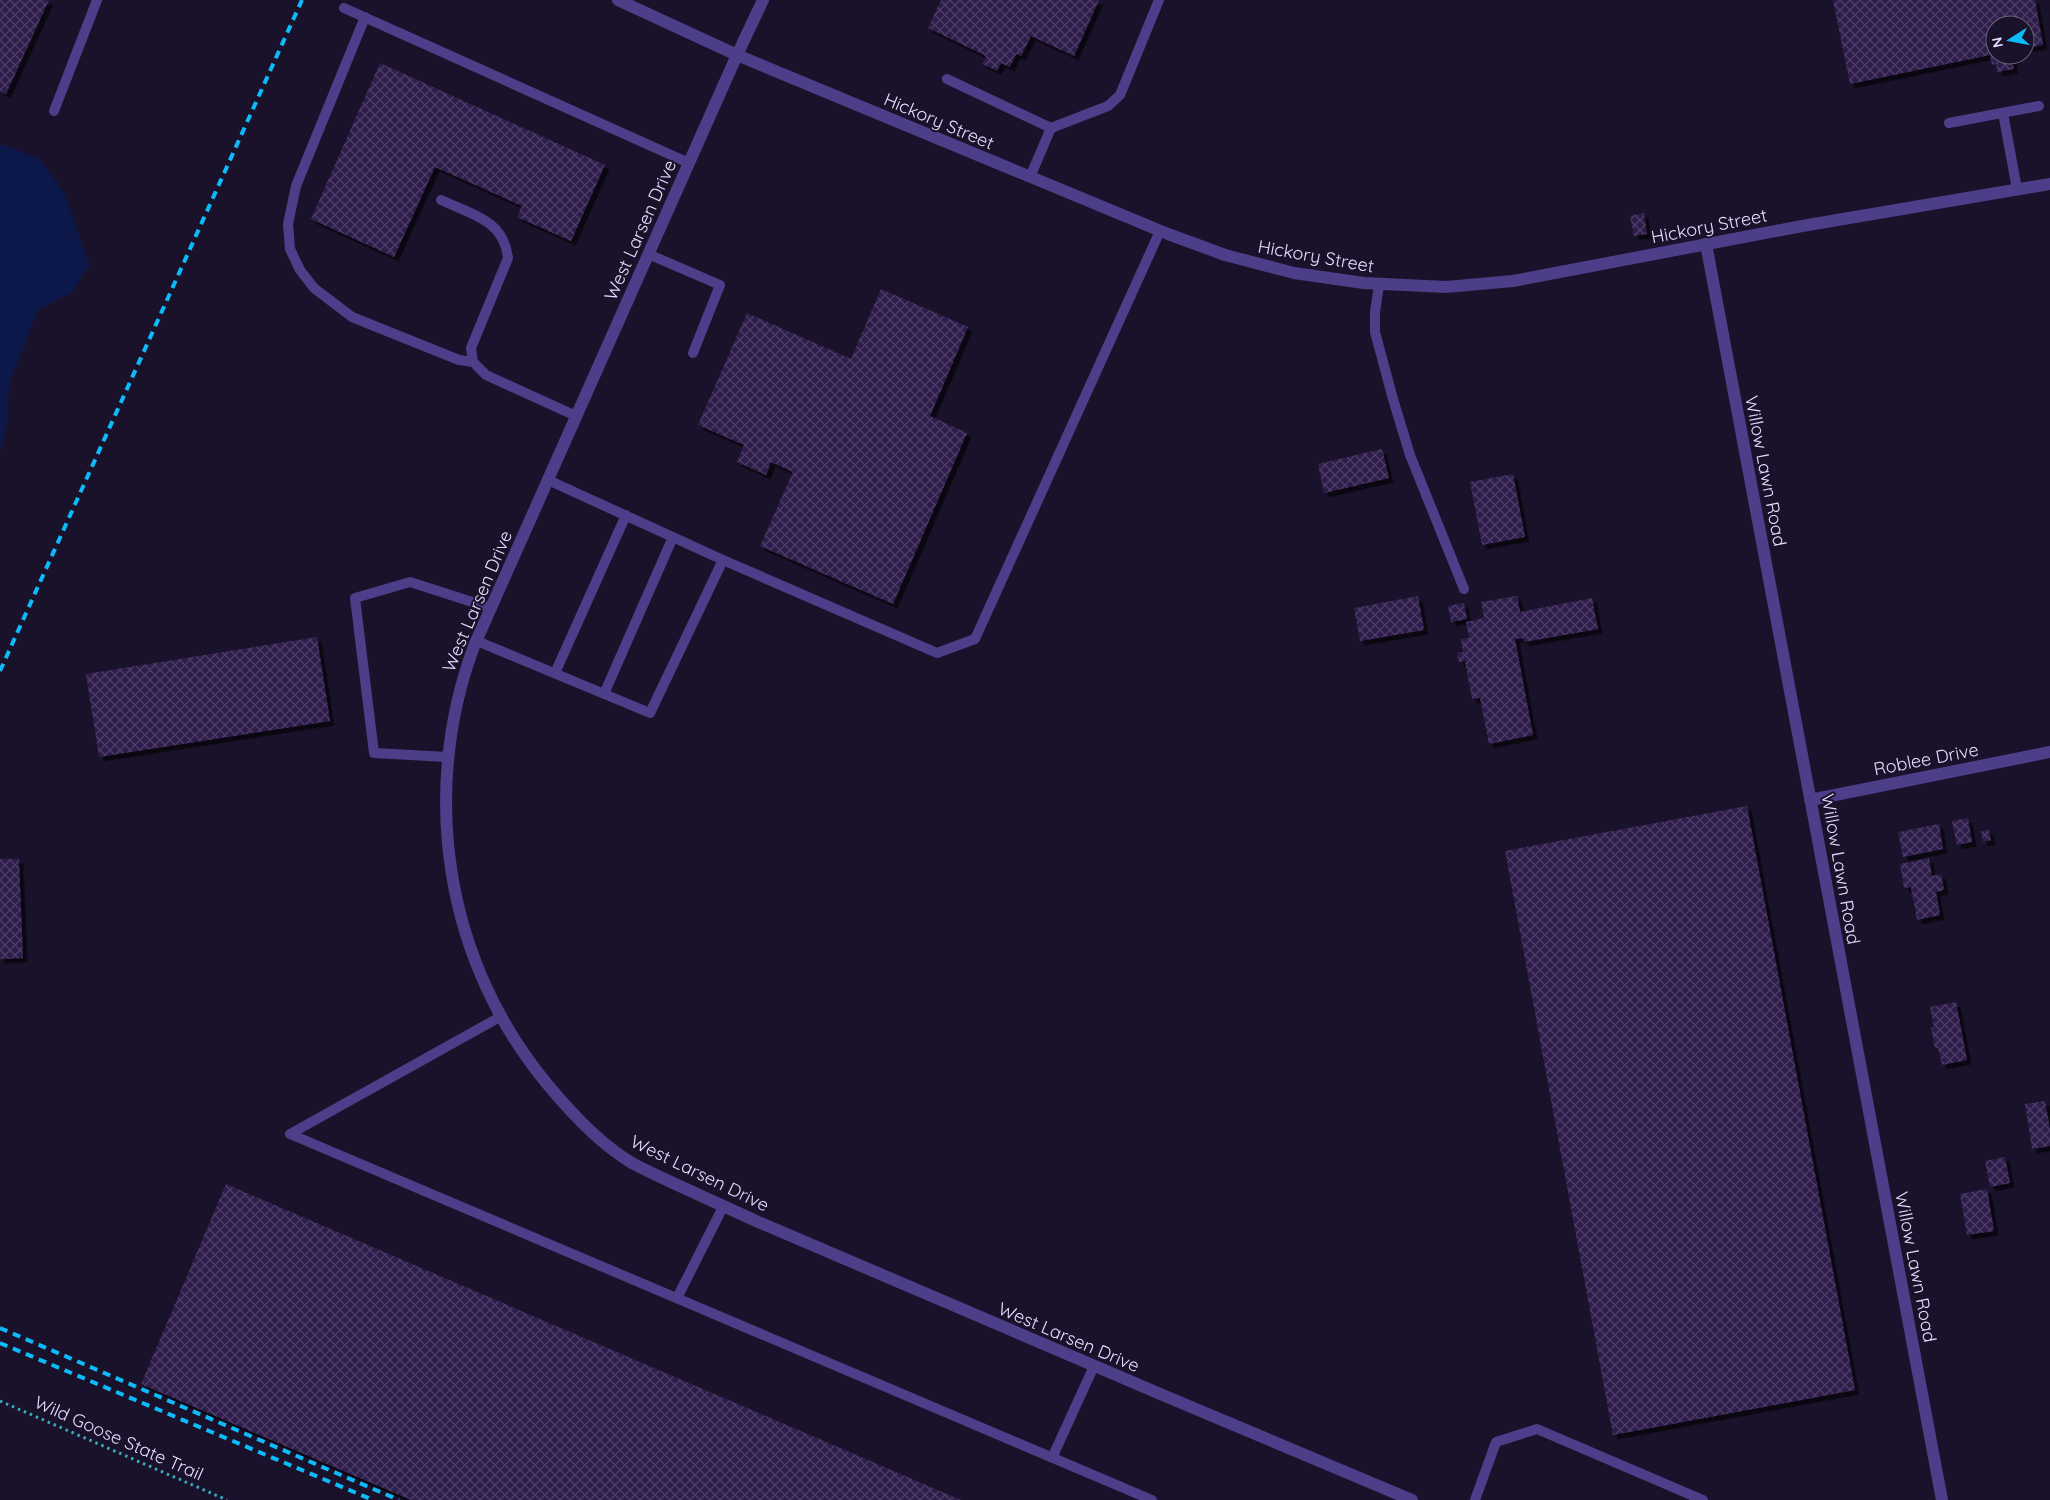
<svg xmlns="http://www.w3.org/2000/svg" width="2050" height="1500" viewBox="0 0 2050 1500" font-family="Quicksand,sans-serif">
<style>
.water{fill:#0c184a}
.building{fill:url(#building-cross-hatch);filter:url(#shadow)}
.lines{fill:none;stroke-linecap:round;stroke-linejoin:round}
.path{stroke:#33adbc;stroke-width:3;stroke-dasharray:2.5 4;stroke-linecap:butt}
.service{stroke:#4d3e89;stroke-width:10}
.minor{stroke:#4d3e89;stroke-width:12}
.tertiary{stroke:#4d3e89;stroke-width:12}
.rail{stroke:#0dbbfa;stroke-width:4;stroke-dasharray:8 6;stroke-linecap:butt}
.labels{text-anchor:middle;dominant-baseline:central;stroke-width:4;stroke-linejoin:round;paint-order:stroke}
.street-label{font-size:18px;fill:#e6ddfe;stroke:#1a122b}
</style>
<defs>
<pattern id="building-cross-hatch" width="8" height="8" patternUnits="userSpaceOnUse" patternTransform="scale(1.25)"><rect width="8" height="8" fill="#2f1e4c"/><path d="M0 0l8 8M0 8l8-8" fill="none" stroke="#4d3e67"/></pattern>
<filter id="shadow"><feDropShadow dx="4.5" dy="4.5" stdDeviation="0" flood-color="#0009"/></filter>
</defs>
<rect width="100%" height="100%" fill="#1a122b"/>
<path class="water" d="M0,145H4L40,159L65,195L89,265L72,292L38,310L9,384L7,425L0,452Z"/>
<path class="building" d="M0,0H49L6,94L0,91Z
M941,0H1099L1074,56L1031,36L1021,56L1016,54L1010,67L1001,63L997,71L983,64L986,56L928,28Z
M1833,0H2035L2043,45L2025,48V25H1995V55H2016V60H2012L2014,69L1997,72L1996,64L1992,65L1990,55L1850,84Z
M380,63L605,165L571,241L517,217L522,206L435,167L394,257L311,219Z
M1644,213L1647,234L1634,236L1630,216Z
M881,289L968,327L930,416L967,433L893,604L760,546L793,472L771,462L766,475L737,462L744,445L698,425L747,313L851,359Z
M1382,449L1389,478L1324,493L1318,464Z
M1513,474L1525,537L1482,545L1470,482Z
M1418,596L1424,630L1360,641L1354,608Z
M1517,596L1520,612L1592,598L1598,629L1524,642L1523,638L1515,639L1533,735L1489,744L1480,698L1472,699L1465,661L1459,662L1457,653L1463,652L1461,639L1469,638L1466,622L1484,618L1481,602Z
M1464,603L1467,619L1451,622L1448,606Z
M317,637L330,721L99,757L86,674Z
M1747,806L1855,1390L1613,1435L1505,851Z
M1968,818L1972,842L1957,845L1952,821Z
M1939,824L1943,849L1903,857L1898,832Z
M1989,830L1991,840L1983,842L1981,831Z
M1929,858L1932,876L1941,874L1944,890L1936,892L1940,915L1917,920L1911,887L1904,888L1900,864Z
M0,859H19L23,958L0,959Z
M1956,1002L1967,1060L1942,1065L1938,1048H1935L1931,1028L1934,1027L1930,1007Z
M2045,1101L2050,1129V1146L2032,1149L2025,1104Z
M2005,1157L2010,1183L1990,1187L1985,1161Z
M226,1184L961,1500H411L141,1384Z
M1987,1189L1994,1231L1967,1235L1960,1194Z"/>
<g class="lines">
<path class="path" d="M0,1401L227,1500"/>
<path class="service" d="M344,8L689,163
M365,17L296,186L288,224L290,249L300,270L314,288L352,317L459,360L473,362
M947,79L1051,128
M54,111L97,0
M2003,113L2017,189
M1949,123L2039,106
M1030,177L1051,128L1108,106L1120,95L1159,0
M441,200C471,214 504,220 508,258L471,348L473,362L486,375L576,416
M648,254L720,285L693,353
M1379,285L1375,312V332L1393,399L1410,455L1464,589
M548,480L723,560L937,653L975,639L1160,231
M477,641L650,713L723,560
M555,673L626,515
M604,694L673,537
M447,757L374,753L355,598L410,582L491,608
M500,1017L290,1134L1152,1500
M677,1298L723,1207
M1052,1458L1094,1366
M1475,1500L1496,1442L1537,1429L1703,1500"/>
<path class="minor" d="M763,0L737,55L474,646C419,795 446,963 548,1085C572,1114 600,1144 632,1163C645,1170 658,1176 671,1182C699,1195 728,1208 756,1221C822,1249 889,1278 955,1306C1107,1372 1259,1436 1412,1500
M1706,244L1942,1500
M1810,800L2050,752"/>
<path class="tertiary" d="M618,0L737,55L1168,234L1225,255L1294,273L1364,283L1446,287L1513,281L1802,226L2050,184"/>
<path class="rail" d="M0,671L302,0
M0,1328L399,1500
M0,1343L373,1500"/>
</g>
<g class="labels">
<g class="street-label">
<text transform="translate(939 121) rotate(23)">Hickory Street</text>
<text transform="translate(1709 226) rotate(-11)">Hickory Street</text>
<text transform="translate(640 230) rotate(-66)">West Larsen Drive</text>
<text transform="translate(1316 256) rotate(10)">Hickory Street</text>
<text transform="translate(1766 471) rotate(79)">Willow Lawn Road</text>
<text transform="translate(477 601) rotate(-67)">West Larsen Drive</text>
<text transform="translate(1926 759) rotate(-11)">Roblee Drive</text>
<text transform="translate(1841 869) rotate(80)">Willow Lawn Road</text>
<text transform="translate(700 1173) rotate(26)">West Larsen Drive</text>
<text transform="translate(1916 1267) rotate(79)">Willow Lawn Road</text>
<text transform="translate(1069 1337) rotate(23)">West Larsen Drive</text>
<text transform="translate(119 1438) rotate(24)">Wild Goose State Trail</text>
</g>
</g>
<g transform="translate(2010 40) rotate(259)"><circle r="24" fill="#1a122b" stroke="#6c637f"/>
<path d="M0-4L9 19L0 12L-9 19Z" fill="#0dbbfa"/>
<text y="-8" font-size="14" font-weight="bold" text-anchor="middle" fill="#e6ddfe">N</text>
</g>
</svg>
